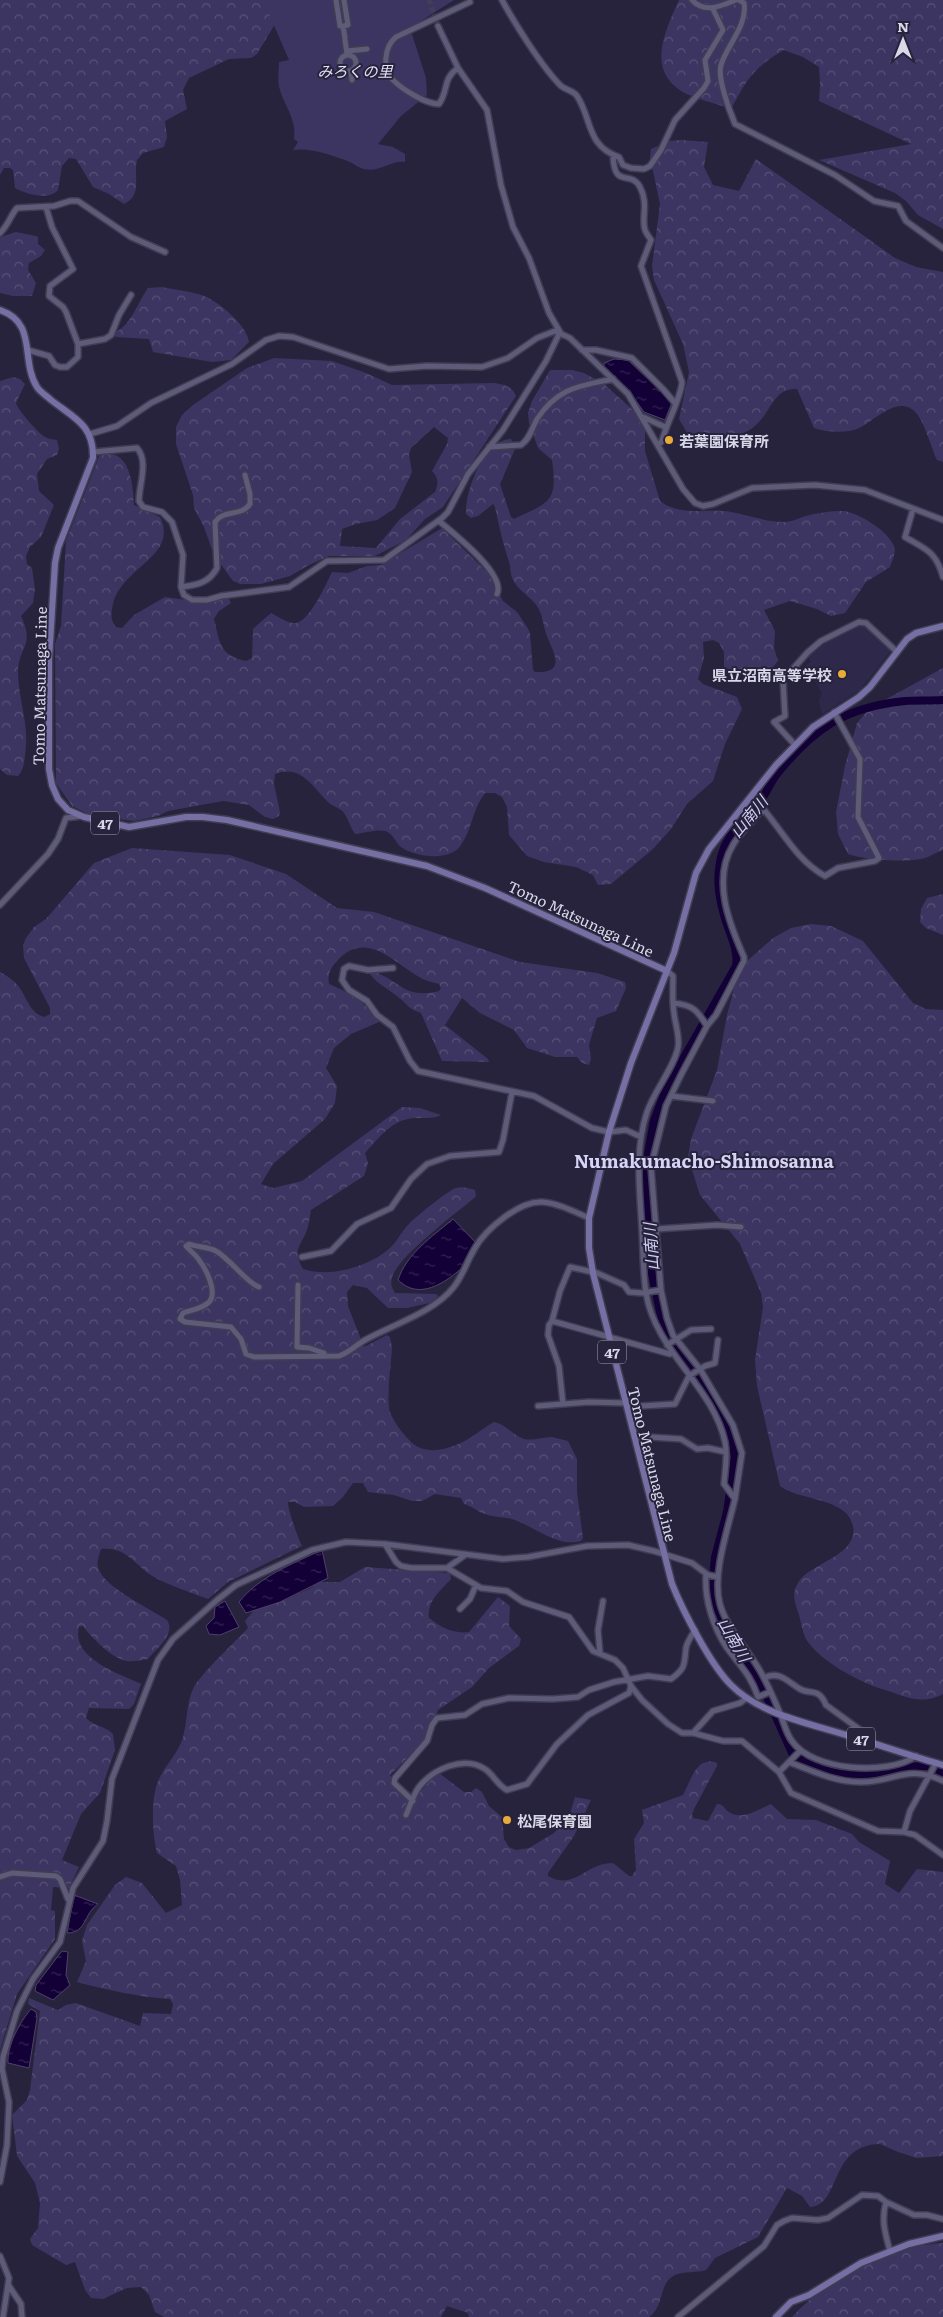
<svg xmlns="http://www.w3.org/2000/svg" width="943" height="2317" viewBox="0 0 943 2317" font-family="Literata,'Noto Sans JP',serif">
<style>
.built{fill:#2e294a}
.forest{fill:url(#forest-crowns);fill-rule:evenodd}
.park{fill:#3c3561}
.water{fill:url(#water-ripples);stroke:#4e416c}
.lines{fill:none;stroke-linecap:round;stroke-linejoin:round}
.river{stroke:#120037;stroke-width:8}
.minor-tunnel{stroke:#423e57;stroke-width:5;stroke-dasharray:5 2.5;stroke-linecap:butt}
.minor-casing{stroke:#403d53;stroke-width:8}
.major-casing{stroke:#403d53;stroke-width:9}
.minor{stroke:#5e5b79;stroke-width:5}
.major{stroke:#756fa4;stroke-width:6}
.poi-dot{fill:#e8ab37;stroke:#27233d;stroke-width:2}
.labels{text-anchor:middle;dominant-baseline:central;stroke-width:4;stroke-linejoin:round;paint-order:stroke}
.shield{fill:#27233d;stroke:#a4a2b5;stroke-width:1}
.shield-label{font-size:14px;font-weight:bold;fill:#d9d8e9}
.park-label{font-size:15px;font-style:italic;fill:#e3e2f6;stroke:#27233d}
.poi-label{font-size:15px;font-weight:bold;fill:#d9d8e9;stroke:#27233d;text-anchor:start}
.street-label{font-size:15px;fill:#d9d8e9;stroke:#27233d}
.water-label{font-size:16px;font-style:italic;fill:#d3cff6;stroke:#27233d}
.quarter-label{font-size:18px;font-weight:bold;fill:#d6d3f5;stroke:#27233d}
</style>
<defs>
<pattern id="forest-crowns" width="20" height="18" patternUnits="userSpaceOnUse" patternTransform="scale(1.25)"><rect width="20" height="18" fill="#3c3561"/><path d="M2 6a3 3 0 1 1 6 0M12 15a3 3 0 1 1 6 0" fill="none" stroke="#585278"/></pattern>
<pattern id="water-ripples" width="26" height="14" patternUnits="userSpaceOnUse" patternTransform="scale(1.25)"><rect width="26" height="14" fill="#120037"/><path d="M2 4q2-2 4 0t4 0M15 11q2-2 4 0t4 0" fill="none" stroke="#342454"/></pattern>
</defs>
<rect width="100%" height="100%" fill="#27233d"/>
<path class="built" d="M860,623H864L892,649L860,690L822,714L819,701L822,693L806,665L811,662L808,656L831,639Z"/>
<path class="forest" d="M0,0H267L275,24L257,54L251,58L229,59L189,78L183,90L187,109L165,121L167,137L164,147L143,153L137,160C133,177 143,195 124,204L109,194L93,187L76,159L69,158L62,166L58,190C48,201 26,194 15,188L13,170L10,168H4L0,175Z
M679,0H943V229L918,215L906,201L895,193L819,160L911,144L819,101L820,84L819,67L803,57L784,50C754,67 747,79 731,109C716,103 689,98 677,88C647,65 667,27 679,0Z
M681,140L708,142L704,167L713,185L739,191L756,159L895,258L916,267L943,272V462L937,460C931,447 925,424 917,414C900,392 874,421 859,428C847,434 826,432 814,428L797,389C774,387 771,412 756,425C740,440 709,440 689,436L679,419L689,372L683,344L654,280L652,266L660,204L650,157L651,149L670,141Z
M16,232L36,236L38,237V244L45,250L41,256L29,263L28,270L36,283L32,296H13L0,293V237Z
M162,287C175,290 191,291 204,296C219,302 247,325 249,342L231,360L212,362L153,352L149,339L116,337L113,333C131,327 137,303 148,288Z
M274,358L332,361L366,373L392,385L495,383C505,385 512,386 516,396L443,507L425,519L406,540L375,556H329L309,565L290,576L261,584H240L233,581L214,555L204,527L194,508L193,495L176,444V427L182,415L193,405L247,368ZM434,427L448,438L447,444L432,471C438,477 439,483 435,492L400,519L376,548L340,546L342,529L356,524L377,520L395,508L412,472L409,455L411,448Z
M550,370H572L584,373L604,384L634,411L645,427V451L660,501C680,517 709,508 731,512C749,515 766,522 784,522C792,522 799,518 806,516C817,513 830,511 841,511C856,510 892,533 895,549C895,555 892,561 890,567L866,582L845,613L831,616L817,609L790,601L764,610L775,631L774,648L778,661L773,667C759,671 738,674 724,667V652L719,643L713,640L703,642L704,658L698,679L703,684L737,697L742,709L725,744L713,781L687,804L671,829L653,849L611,884L598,885L593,875L576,867L544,862L527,856L509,835L507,807L502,797L495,793H485C473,808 472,829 461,845C450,862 415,857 401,847C395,842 393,833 385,831C377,829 364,833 355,834C350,827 349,820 344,813C341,808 333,807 328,802C312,786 301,764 275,774L274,784L280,812L279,816L273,819L265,817L249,805L223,801L168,811L158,816L134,821L93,816L72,806L56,783L55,644L61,626L66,541L100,454C130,447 133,484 134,505L160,517C180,558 117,567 112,609C111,616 111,621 116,627L122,628L134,615L165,597L207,603L228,597L231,603L219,611L214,619C220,643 219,655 246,661L252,658L253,629L271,613C277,616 286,622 293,623C308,626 326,584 332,572L348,573L367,566L381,565L442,528L488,573L503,601L517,612L527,627L530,633L533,670L535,672C567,673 554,654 547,636C543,626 543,615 537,606C530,596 517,590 512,578C510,573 511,567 509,562C503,544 499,526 495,507L493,504L478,516L471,518L466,514C465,490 484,440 511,439L515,449L500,484L511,517L514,519C549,502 558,503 552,460L538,448L529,423L528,413L532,401Z
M13,377L20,379L25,384L16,403C17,409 38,433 45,437C48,439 53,439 57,440L59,449L57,455L47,459L37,474L39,491L54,505L41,537L30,547L26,556L27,564L32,568L35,589L33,603L21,616C35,646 19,646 18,671C18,700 30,724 25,755C24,763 24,769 18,776L7,775L0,769V381Z
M943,668V850C937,852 931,856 925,858C908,863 865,860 848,854L838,834L836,812L845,766L857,723L870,708Z
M132,848L230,855L286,874L337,908L374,912L520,962L597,973L625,982L626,988L616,1011L597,1018L589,1045L591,1059L589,1065L582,1063L577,1057H555L527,1048L514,1030L480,1013L462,998L445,1025L488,1059L489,1062L442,1061L421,1013C406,1008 409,1005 398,997C388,988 378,985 370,974L371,971C400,979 403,1000 439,991L441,988L439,984C433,982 426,981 421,978C395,964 367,929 338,960C331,967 327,974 329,984C354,995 362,999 379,1022L351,1034L334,1048L326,1068L337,1086L335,1103L325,1119L273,1164L261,1184L273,1188L302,1181L402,1107L420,1108L441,1115C434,1119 423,1118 414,1118C391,1120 380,1137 365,1153L368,1163L364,1176L311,1210C310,1216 309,1224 307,1230C300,1248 292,1249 303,1269C330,1278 368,1267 389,1249C397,1242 401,1232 408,1225C414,1218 450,1189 456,1188C463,1186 468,1188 475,1190L476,1196L473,1199C455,1214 396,1258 392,1278C390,1284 392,1288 395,1293L436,1294L438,1296L434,1302L407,1308H388L367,1288L353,1285L347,1292L348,1306L364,1347L387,1335L390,1337L392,1347C391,1367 387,1388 389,1408C390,1418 408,1442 418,1447C427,1451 437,1451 447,1448C465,1444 478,1431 494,1422C507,1425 512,1435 524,1439C534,1441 542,1437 552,1437C557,1438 563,1440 568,1441L577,1459V1492L583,1538L581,1541C557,1548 534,1526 512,1519C503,1517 493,1517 485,1514C478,1512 472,1506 464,1504L461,1498L435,1494L422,1501H412L394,1495L368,1492L363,1483H353L343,1497L333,1506L304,1507L295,1502H288C288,1510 298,1538 302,1546L228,1582L208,1599C190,1592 170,1586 154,1577C134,1565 127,1546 101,1549C99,1556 95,1564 100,1572C109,1589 150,1609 167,1620C176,1634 157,1648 148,1659C140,1660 130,1663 123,1660C110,1656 91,1637 83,1626L79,1627C71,1659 119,1673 141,1684L134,1704L129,1709L89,1708L86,1718C94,1726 105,1726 113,1734L115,1750L100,1793L81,1814L62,1860L79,1867L69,1888L53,1887L51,1910L55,1911V1939L17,1994L0,2050V972C6,975 15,981 19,987C27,998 30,1013 44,1017L50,1014V1008L24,958L23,945L26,938L34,927L46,919L94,863Z
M943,894V935L926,928L920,922L921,909L927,898Z
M811,924L831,926L863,941L913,1003L926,1009L943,1010V1694C921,1706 905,1696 882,1689C859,1682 816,1659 805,1637C802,1630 801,1622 799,1615C795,1603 791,1594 798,1583C809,1563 859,1556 853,1526C847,1497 799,1501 780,1486L757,1386L755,1360L763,1307L761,1293L740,1244L700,1195L688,1157L691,1139L717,1070L727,1015L736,981L747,961L773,938L791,928Z
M365,1567L450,1573L451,1579C440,1591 427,1601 429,1618C442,1628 454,1634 469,1632L498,1597L510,1606L509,1626L521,1639L519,1646L489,1668L472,1687L438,1710L427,1738L390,1775L398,1790L417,1796L433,1777L439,1773L464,1792H471L476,1788L482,1792L489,1806L502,1817L504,1839L509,1847L516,1850L529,1848L554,1833L570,1814L575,1797L591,1800L574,1836L548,1873V1876C575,1891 585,1863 613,1863L629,1876H632L636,1870L634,1839L644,1823L642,1810L683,1795C691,1781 696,1755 717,1763V1766L694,1809L692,1815L693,1818L708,1821L717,1804C724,1804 724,1809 729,1812C742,1821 759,1809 771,1804L787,1819L816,1820L852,1834L859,1842L890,1861L885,1884L899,1893L917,1869L943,1872V2156L917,2158L898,2152L880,2144C828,2145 842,2205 810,2207L802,2196L787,2188L758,2237L715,2258L706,2270C697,2273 684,2271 675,2275C658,2283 665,2306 649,2317H469L468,2313L447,2306L441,2317H164L155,2312L149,2295L141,2287L127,2288L103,2299L91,2298L85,2290L75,2262L66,2265L32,2245L30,2239L38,2228L40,2203L35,2183L17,2156L12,2115L27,2100L30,2090L40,2011L28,2004L29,1998L58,2010L66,2005L76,2003L140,2026L143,2013L171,2014L173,2004L170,1999C138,1997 107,1990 77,1982L86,1961L82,1941L87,1925L115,1885L126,1877L142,1883L166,1913L182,1905L180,1880L176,1866L157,1853C152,1833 150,1795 160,1777C167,1763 179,1752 183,1737C188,1720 186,1697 197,1682C212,1663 231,1646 248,1628L245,1621L256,1608L280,1602L311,1588L319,1582H340Z
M943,2243V2317H792C827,2278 891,2246 943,2243Z"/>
<path class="park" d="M263,0H454L410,28L426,78L427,95L401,116L378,144L393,147L405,154V162C391,160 379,173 364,169C359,168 354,164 350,162C335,156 309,147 293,150L298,142L294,139C297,120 285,107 280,90C277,82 279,71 279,62L289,60Z"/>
<path class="water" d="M614,359L628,360L671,401V405L665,420L644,412L629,391L604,366V363Z
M453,1219L479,1246C477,1256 471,1260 463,1267C445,1283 419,1301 398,1280C407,1253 432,1237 453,1219Z
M322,1550L328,1578L280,1602L246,1613L239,1602C260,1576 292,1564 322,1550Z
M225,1601L239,1627L220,1635L209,1634L206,1626L214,1618L215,1607Z
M74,1895L98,1904C83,1914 87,1933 67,1933Z
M62,1951L68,1952L66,1975L70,1985L53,2000L35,1991L36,1985Z
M31,2009L36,2012L37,2018L29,2068L8,2063C7,2045 20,2022 31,2009Z"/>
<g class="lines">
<path class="river" d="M943,700C930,701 918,700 905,701C845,707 814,728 777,774C770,783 766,794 759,803C740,829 723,833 719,869C717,884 720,901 724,915C728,931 739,949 736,966L666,1089L654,1121L645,1170L652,1274L661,1316L666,1331L699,1378L726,1425L732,1440L735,1457L727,1512L715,1557L713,1579L715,1604L734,1644L758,1677L793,1755L808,1764L833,1772L861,1776L919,1766H928L943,1773"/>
<path class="minor-tunnel" d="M429,0L438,26"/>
<g class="minor-casing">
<path id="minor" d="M336,0L340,26H343L345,38
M502,0C515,24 542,67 561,86C566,90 574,91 577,96C592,118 586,146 619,157L623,165L631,168L644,169L650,166L661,150L675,120L704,88L708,81L705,60L723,30L713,9
M692,0C705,14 721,6 736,0
M739,0L744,3C748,25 727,45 721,65C717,78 730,112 735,124L835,175L874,201L898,206L906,221L943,248
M343,26L348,25L344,0
M438,26L458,68L487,110L501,185L513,227L529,258L549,313L560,332
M345,40L347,54
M347,51L367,49
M340 63a8 8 0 1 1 16 0a8 8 0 1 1-16 0Z
M458,68C442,79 449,90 439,104C426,104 403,90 393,80C382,69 384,47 396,37L470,2
M351,71L352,80
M613,155C614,190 630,169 640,187C649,204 641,218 645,230C646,233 649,237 651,240L641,266L682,382C681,398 667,422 662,441L658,445
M0,233C8,226 10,216 17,208L54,206L70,201H78L131,237L165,252
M78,344L105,339L111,335L119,315L131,295
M28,350L49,356L55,365L60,367H67L78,357V344L66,312L63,307L49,296L50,286L73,269L52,227L46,207
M582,350H596L632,358L663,389L675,403
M643,417L665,427
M90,434L117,426L151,403L232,364L266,340L279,336L293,337L389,369L427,366L482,367L508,358L537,338L555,331L570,338L628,394L683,489L695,503L703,506L713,504L752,488L815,485L865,490L943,520
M489,447L521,445C530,439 532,428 537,419C558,387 580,386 613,379
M93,452L137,448C149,461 139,485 139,501L143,507L162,512L172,522L183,555L181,587L184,595L192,600H207L221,596L289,587L327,561L384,560L442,518L448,512L468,474L503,430L546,361L560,332
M913,509L905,537C925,549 936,551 943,577
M439,521C453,533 506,574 497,594
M181,587C197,585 209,583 217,568L215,522C224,509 241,517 250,504V494L245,475
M795,745L774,722L785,716L783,680L808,652L821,641L859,622L866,623L896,651
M740,811L753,820L760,812L765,811C784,834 798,861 825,876L838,868L875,861L879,858L858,817L860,759L834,712
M0,905L48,854L58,839L66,818L82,816
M393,968L368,970L349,966L344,969L342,980L349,990L367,1001L377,1015L393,1027L410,1061L418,1071L534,1096L592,1128L609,1132L626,1130L641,1137
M667,971L673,976C673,988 672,1001 674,1013C675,1024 680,1036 678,1047C675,1066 654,1091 647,1112C634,1151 640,1192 642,1232C643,1252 643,1273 646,1293C655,1351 713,1386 725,1442C728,1456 725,1470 724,1484L735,1499C728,1529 712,1574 720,1604C726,1627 747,1648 759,1669C767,1682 774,1699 780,1713C784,1723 786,1733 792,1741C812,1771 888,1776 916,1756
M673,1003C693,1005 697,1010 707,1026
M671,1096L713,1101
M642,1230L717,1225L741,1227
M302,1257L331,1251L357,1224L391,1208L411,1179L427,1164L450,1156L499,1152L503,1140L512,1092
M298,1285L297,1347L309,1348L324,1353
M259,1287C248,1284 230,1259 216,1251C209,1247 197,1247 189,1244L186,1246C190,1251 196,1255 199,1260C206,1269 219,1294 208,1303C201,1309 191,1310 183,1313L180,1319L185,1322L231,1327L241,1339L246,1354L254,1357L339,1356C349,1353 356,1345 365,1340C392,1325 434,1312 453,1288C463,1276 467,1261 475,1248C486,1229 519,1201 542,1202C558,1203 575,1212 589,1218
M552,1321L670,1354L672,1351
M667,1345L691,1330L711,1329
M563,1404L559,1366L548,1335L549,1325L552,1321L560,1291L570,1267L597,1273L624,1285L629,1292L642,1293L661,1290
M626,1405L641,1406L675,1404L689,1376L705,1366L715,1363L718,1340
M538,1406L589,1402L625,1403
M634,1436L681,1439L697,1449L708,1448L726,1452
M735,1499L742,1453L733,1425L700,1369L673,1335L667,1318L661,1290L651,1167L666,1106L681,1075L707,1026L716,1015L744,961V957C729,923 712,880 733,845C738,836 746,828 753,820
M385,1544L396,1562L401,1566L411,1568H447L481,1588L507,1591L523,1602L569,1617L593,1651L615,1660L623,1668L631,1686L642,1700L668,1724L682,1733H693L723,1741H742L779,1772L791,1793L878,1831L904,1832L915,1835L943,1855
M447,1568L465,1555
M706,1574C704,1599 713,1627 727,1648C741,1667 750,1674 758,1697L770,1692
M460,1609L470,1599L476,1585
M600,1653L598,1630L603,1601
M764,1678C779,1670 788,1682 800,1689C810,1695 819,1687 826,1705L870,1737L872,1743
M693,1733L713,1711L740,1703L747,1698
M789,1762C812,1771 835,1782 860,1782C894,1783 906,1763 943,1781
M779,1772L800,1751
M413,1801L394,1783L395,1778L427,1741L432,1725L437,1718L465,1715L482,1704L509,1698L553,1699L578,1697L589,1690L614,1682L648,1676L671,1679C686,1668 684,1665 686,1648C687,1642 692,1635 695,1630
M406,1815C410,1806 413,1795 419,1787C433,1769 464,1755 485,1769C493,1774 498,1786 507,1790L527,1784L557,1744L588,1715L629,1693L631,1686
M904,1832L910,1811L936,1763
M0,1877L12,1873L56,1876L60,1879L68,1899
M0,2182L7,2145L9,2102L2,2069L3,2057L17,2011L33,1979L60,1942L73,1888L103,1841L107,1821L112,1779L158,1660L173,1639L217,1600L236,1585L312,1550L346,1542L385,1544L503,1559L528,1557L587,1546L628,1545L654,1551L692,1563L708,1575L718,1577
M886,2202L914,2215H927L943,2219
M0,2256L9,2278L3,2317
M9,2286L21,2304L22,2317
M678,2317L764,2246L777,2225L784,2221L792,2218L818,2220L828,2218L862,2195L878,2196L886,2202C881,2220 885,2233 890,2251"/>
</g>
<g class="major-casing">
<path id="major" d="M0,310C38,323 20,360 37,387C40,392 47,396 51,400C74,418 94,425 93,458L58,548L55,563L49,659V769L52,785L58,799L68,810L84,817L129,827L186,817H203L227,820L427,866L485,888L667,971
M943,626L916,633L907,639L870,687L859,697L813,727L776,765L709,849L696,873L674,953L631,1063L609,1132L589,1218V1248L593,1273L672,1584C683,1611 710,1664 731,1685C761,1715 809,1723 849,1736C880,1745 911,1756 943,1765
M776,2317L791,2302L809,2295L861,2263L909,2244L943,2236"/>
</g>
<use href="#minor" class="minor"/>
<use href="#major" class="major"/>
</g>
<g class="poi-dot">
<circle cx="669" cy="440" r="5"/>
<circle cx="842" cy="674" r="5"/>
<circle cx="507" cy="1820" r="5"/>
</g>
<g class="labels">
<g class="shield">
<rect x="91" y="811.5" width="28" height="23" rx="4"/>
<rect x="598" y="1340.5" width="28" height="23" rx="4"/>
<rect x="847" y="1727.5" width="28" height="23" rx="4"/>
</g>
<g class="shield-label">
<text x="105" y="823">47</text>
<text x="612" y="1352">47</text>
<text x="861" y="1739">47</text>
</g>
<g class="park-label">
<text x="355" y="70">みろくの里</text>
</g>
<g class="poi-label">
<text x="679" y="440">若葉園保育所</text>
<text x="832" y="674" text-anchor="end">県立沼南高等学校</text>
<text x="517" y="1820">松尾保育園</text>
</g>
<g class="street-label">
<text transform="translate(39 686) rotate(-89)">Tomo Matsunaga Line</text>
<text transform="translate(581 918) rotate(25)">Tomo Matsunaga Line</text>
<text transform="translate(653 1464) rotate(76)">Tomo Matsunaga Line</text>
</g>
<g class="water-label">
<text transform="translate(748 816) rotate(-50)">山南川</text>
<text transform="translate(650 1247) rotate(-94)">山南川</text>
<text transform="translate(735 1639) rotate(60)">山南川</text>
</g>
<g class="quarter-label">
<text x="704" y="1160">Numakumacho-Shimosanna</text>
</g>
</g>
<g transform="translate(903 40)" stroke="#27233d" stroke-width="4" paint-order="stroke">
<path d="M0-4L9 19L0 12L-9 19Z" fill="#d9d8e9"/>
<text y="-8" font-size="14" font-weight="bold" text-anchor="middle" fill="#d9d8e9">N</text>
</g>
</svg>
